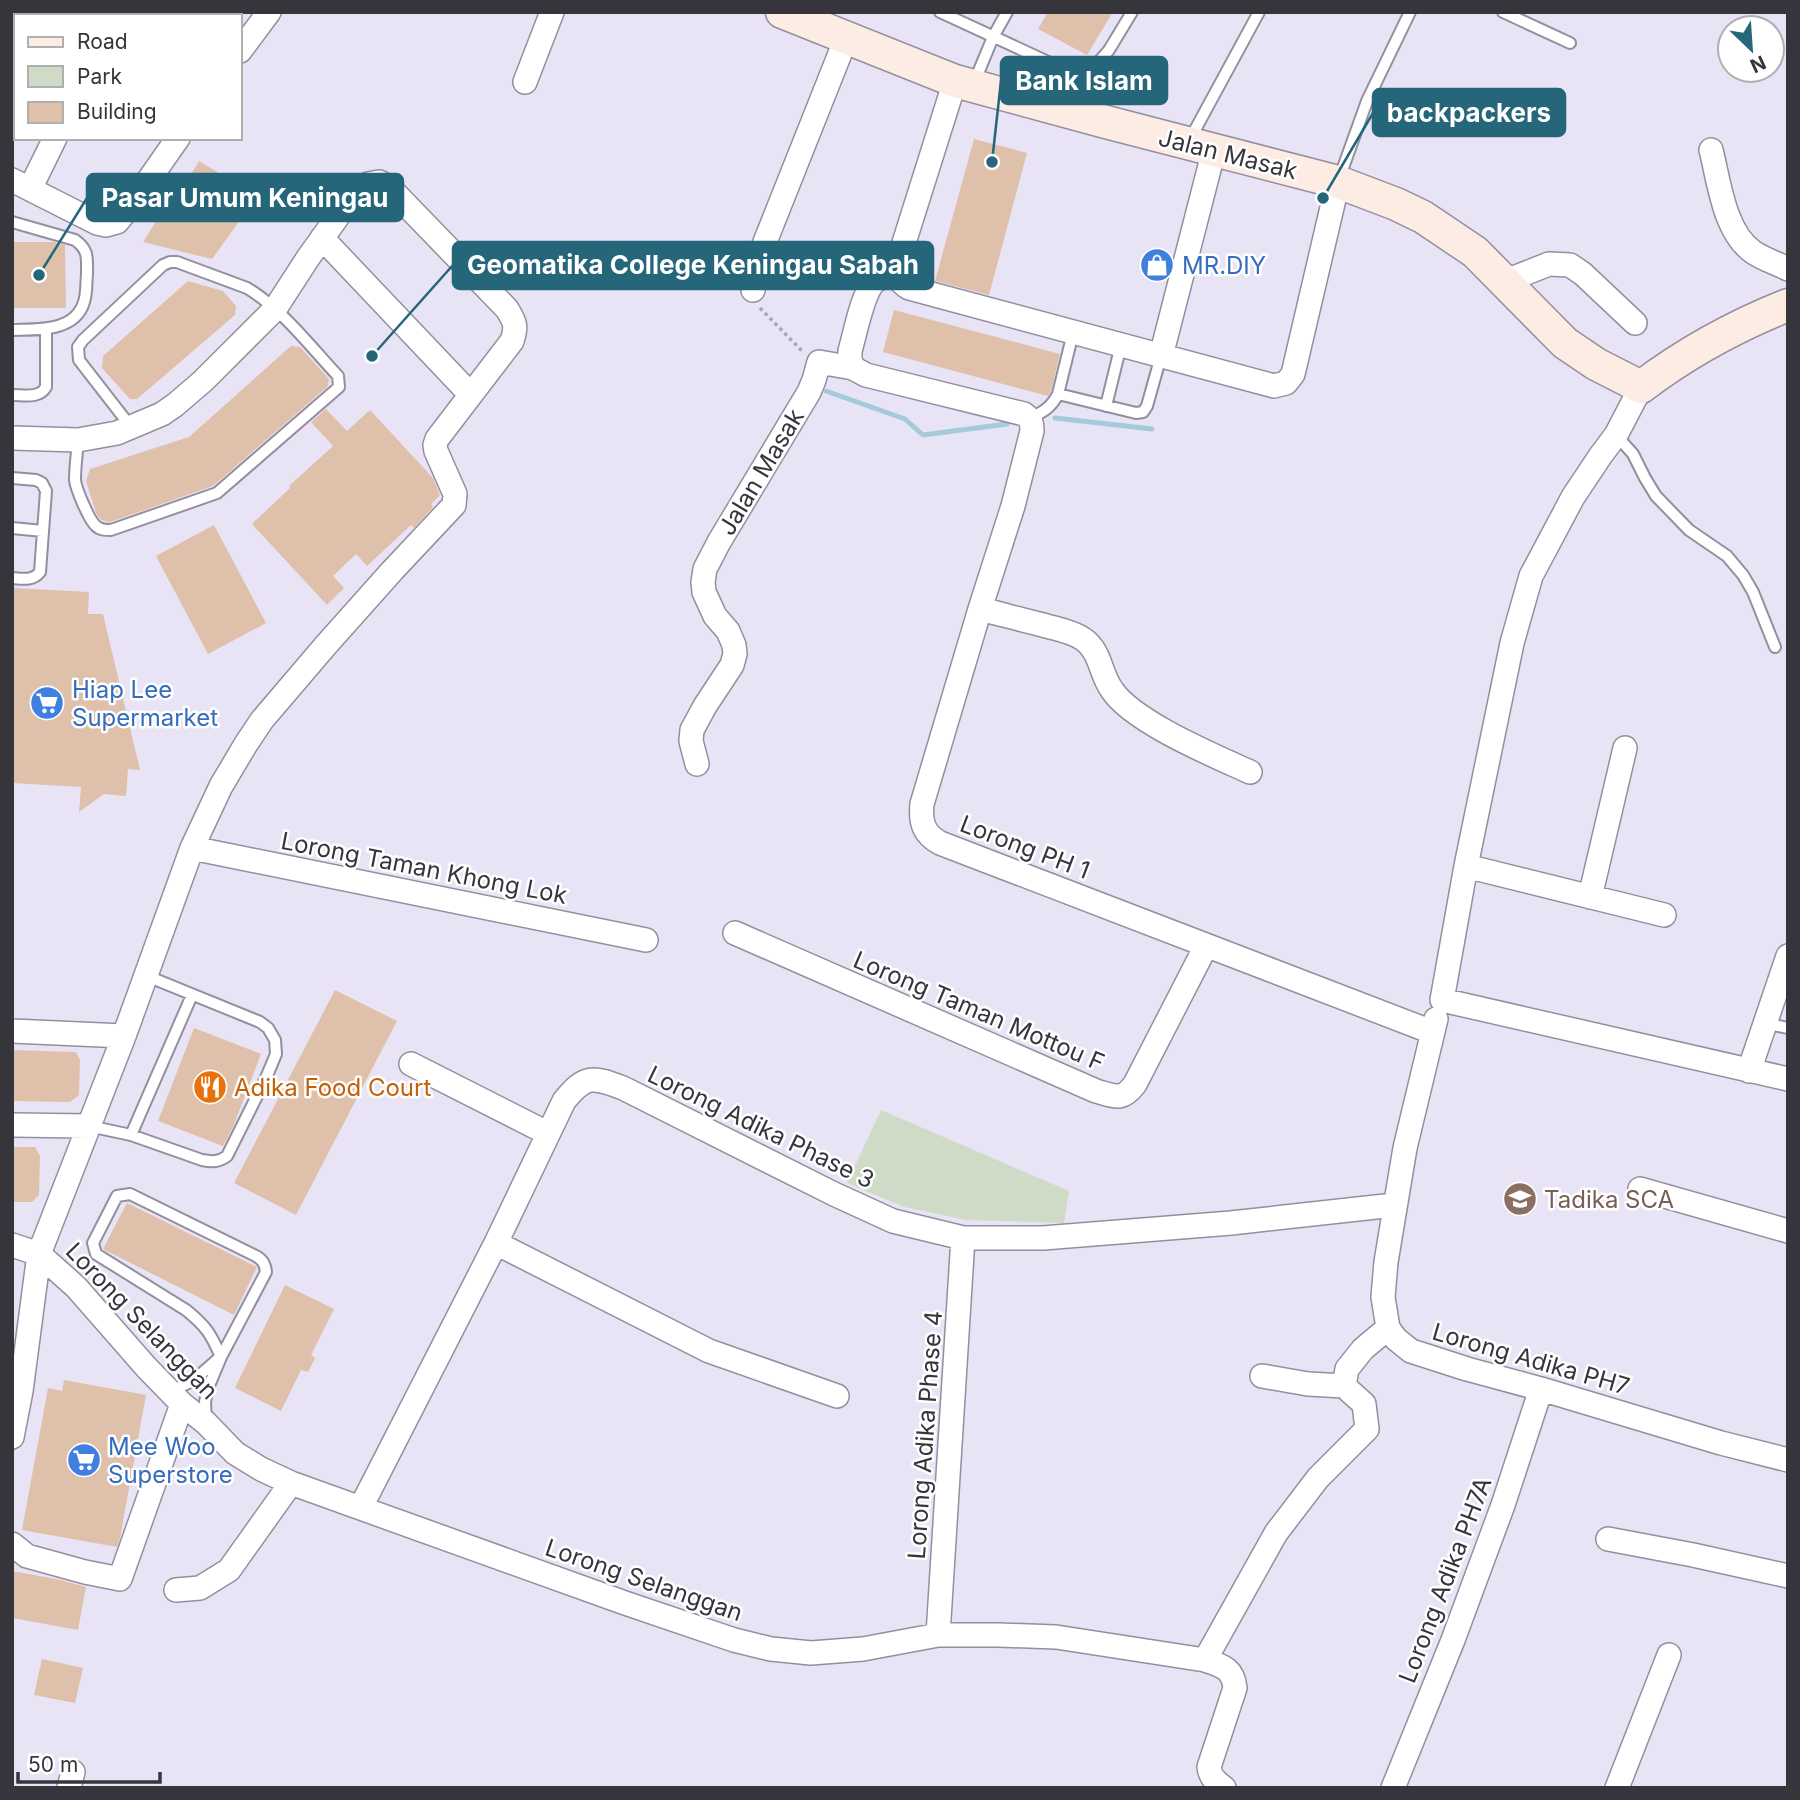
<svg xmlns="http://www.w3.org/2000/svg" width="1800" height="1800" viewBox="0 0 1800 1800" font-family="Inter,sans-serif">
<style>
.green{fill:#cfdbc7}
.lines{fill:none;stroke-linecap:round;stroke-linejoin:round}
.stream{stroke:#a5cad9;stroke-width:5}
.building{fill:#dec0ab}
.lane-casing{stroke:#938f9e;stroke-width:14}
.street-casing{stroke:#938f9e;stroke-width:26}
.secondary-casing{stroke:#938f9e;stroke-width:35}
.path{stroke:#aaa7b4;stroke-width:3.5;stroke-dasharray:3.5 3.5;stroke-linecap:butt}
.lane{stroke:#fff;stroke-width:10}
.street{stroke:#fff;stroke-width:23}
.secondary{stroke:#fcece4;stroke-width:32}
.labels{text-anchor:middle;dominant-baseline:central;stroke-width:5;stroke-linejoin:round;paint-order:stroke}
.street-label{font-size:24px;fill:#36353b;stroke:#fff}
.shop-label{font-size:24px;fill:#366cbe;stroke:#fff;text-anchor:start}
.food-label{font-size:24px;fill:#c56008;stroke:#fff;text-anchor:start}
.education-label{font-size:24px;fill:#785e54;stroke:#fff;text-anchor:start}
.leader{fill:none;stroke:#25667a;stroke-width:2.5}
.callout-dot{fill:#25667a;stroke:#fff;stroke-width:2.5}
.callout{fill:#25667a;stroke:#25667a;stroke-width:2.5}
.callout-label{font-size:26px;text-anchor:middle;font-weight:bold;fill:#fff}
</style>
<rect width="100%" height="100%" fill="#e9e4f5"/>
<path class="green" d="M881,1110L1069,1191L1064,1223L966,1220L904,1207L847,1183Z"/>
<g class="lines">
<path class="stream" d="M826,391L905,419L923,435L1007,424
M1055,418L1152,429"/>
</g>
<path class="building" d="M1048,12H1113L1087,55L1038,29Z
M974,139L1027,153L989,295L935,281Z
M199,161L237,184L254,201L212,259L143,242L179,185L183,187Z
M12,242H53L65,245L66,308H12Z
M188,281L223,291L236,306L235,315L137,399H130L102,368L103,356Z
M894,310L1060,354L1051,391L1048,396L883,352Z
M291,346L300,347L329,379L328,386L213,486L110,522L101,520L96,513L86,481L90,469L189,437Z
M326,409L347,431L370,410L433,478L440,495L431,504L433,507L414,528L411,525L367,566L356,554L333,576L344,588L327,605L252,524L290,488L289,486L333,446L311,422Z
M214,525L266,623L208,654L156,556Z
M12,588L89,592L88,614H103L140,770L128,769L126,796L104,794L79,812L81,787L12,783Z
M335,990L397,1021L296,1215L234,1183Z
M194,1028L261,1054L233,1127L223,1146L158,1121Z
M12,1050L76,1052L80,1060L79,1095L70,1102L12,1101Z
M12,1147H35L40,1156L39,1195L32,1202H12Z
M127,1203L257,1267L234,1315L103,1249Z
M285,1285L334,1309L311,1355L315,1358L308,1372L301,1370L281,1411L235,1388Z
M64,1380L146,1395L120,1538L117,1547L22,1530L48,1388L62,1391Z
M12,1571L61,1580L86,1587L78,1630L12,1618Z
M42,1659L83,1668L75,1703L34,1695Z"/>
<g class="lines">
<g class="lane-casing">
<path id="lane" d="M940,12L1059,67L1083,71L1096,65L1109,50L1132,12
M1503,12L1570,43
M974,83L993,37L1007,12
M1189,141L1259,12
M1339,179L1367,101L1410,12
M12,222L75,240C89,250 87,258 87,274C86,283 87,293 84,302C75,332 38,329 12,330
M1058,394L1136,413L1143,412L1147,406L1161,356
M12,395C24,395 39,399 46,387V329
M1106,406L1121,345
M1030,418C1043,412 1051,408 1058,394L1073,333
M1616,435L1633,454L1645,478L1656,496L1689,530L1727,556L1743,575L1753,592L1775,647
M78,440C77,453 75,467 75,480C76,489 89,520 96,526C100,530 105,530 111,530L217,493L339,387L338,376C310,346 282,309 247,288L177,262H170L163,265L83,340L78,347L79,360L131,427
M12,478L36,480L42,483L46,491L40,572C33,581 23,579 12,578
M12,528L43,531
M1765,1023L1788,1028
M89,1126L131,1135L202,1160C213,1162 219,1162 227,1156L266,1078L276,1054L275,1040L268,1028L260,1022L147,976
M131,1135L192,995
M170,1392L194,1380L218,1359
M206,1422L205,1402L208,1388L221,1357L266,1272C265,1263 262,1259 254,1255L130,1194L117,1196L93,1243L96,1254L186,1310C206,1326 211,1334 221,1357"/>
</g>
<g class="street-casing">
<path id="street" d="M27,16L28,12
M116,16L118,12
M12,46L16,38
M240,51L269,12
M955,81L897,265C897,277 899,282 909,288L1274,386L1286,383L1293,374L1338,182
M525,82L552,12
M1711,150C1719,181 1724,232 1753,252C1763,259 1776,263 1788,269
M12,180L97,223L106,225L117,222L134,201L178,138
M30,189L55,138
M322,238L470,394
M897,274C890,276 882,276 875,281C863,291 855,334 850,351V359L853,368L866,375L1024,414C1031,419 1032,423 1032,431L1013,506L980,609L922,804C920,823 924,834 940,843L1432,1032
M1506,281L1549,264L1570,265L1583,274L1635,323
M753,290L756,269L765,242L847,36
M1161,356L1214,150
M1641,387L1616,435L1601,455L1573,497L1531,576L1512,643L1466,866L1442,1000L1788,1079
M12,438L78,440L117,433L162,414L175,405L203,381L275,309L308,258L356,191L368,184L379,182L389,187L507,309C515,322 517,326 512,341L437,439L435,445L436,451L455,494L454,505L392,571L326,645L262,720L246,744L221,786L192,848L124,1036
M980,609C1001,614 1022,620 1043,625C1056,629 1071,631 1083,639C1101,651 1100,674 1112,690C1133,722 1215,756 1250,772
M697,764L691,741L692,730L705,706L732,665L735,654L734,645L728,631L715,616L704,592L703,582L705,569L719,542L809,392L814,380L819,362L853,368
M192,848L646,940
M1466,866L1664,915
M1590,897L1625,748
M735,933L1096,1091C1114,1096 1122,1102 1135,1084L1206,946
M1436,1019L1405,1148L1386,1262L1383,1297L1388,1328L1396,1339L1411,1351L1467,1369L1541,1389L1721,1443L1788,1460
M12,1031L124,1036L39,1254L21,1391L12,1437
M411,1064L547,1133
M1749,1071L1788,956
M12,1125L89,1126
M1640,1189L1788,1231
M496,1243L709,1351L837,1396
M12,1245L39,1254L76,1287L146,1367L182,1404L206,1423L235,1453L261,1469L291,1483L625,1603L734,1640L771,1649L811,1653L863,1649L938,1635H999L1056,1637L1205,1660C1222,1666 1233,1668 1235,1688L1209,1767C1210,1777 1216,1782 1224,1788
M1344,1386L1347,1369L1363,1349L1388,1328
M361,1507L496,1243L564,1101C585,1075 592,1076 623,1088L834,1194L893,1221L963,1238H1043L1231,1223L1394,1205
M1608,1539L1693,1555L1788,1576
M12,1544L27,1556L85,1572L120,1579L182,1404
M176,1590L200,1588L229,1570L291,1483
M938,1635L963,1238
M1205,1660L1276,1533L1318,1478L1367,1429L1364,1404L1344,1386L1308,1384L1262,1376
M69,1788L73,1772
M1393,1788L1453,1640L1503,1505L1541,1389
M1617,1788L1669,1655"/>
</g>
<g class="secondary-casing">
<path id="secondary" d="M782,12L955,81L1106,122L1338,182L1396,204L1423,217L1475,252L1565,343L1596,364L1641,387C1686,353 1735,326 1788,305"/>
</g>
<path class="path" d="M760,308L804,353"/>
<use href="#lane" class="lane"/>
<use href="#street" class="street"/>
<use href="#secondary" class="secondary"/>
</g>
<defs>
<g id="shop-disc" transform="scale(1.75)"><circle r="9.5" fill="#3f7fe0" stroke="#fff"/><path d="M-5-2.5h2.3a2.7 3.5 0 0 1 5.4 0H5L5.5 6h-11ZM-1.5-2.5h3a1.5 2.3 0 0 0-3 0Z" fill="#fff"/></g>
<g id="supermarket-disc" transform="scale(1.75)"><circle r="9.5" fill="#3f7fe0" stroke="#fff"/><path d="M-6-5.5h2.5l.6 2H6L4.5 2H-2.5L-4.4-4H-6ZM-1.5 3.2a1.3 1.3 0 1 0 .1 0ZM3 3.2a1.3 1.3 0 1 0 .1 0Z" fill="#fff"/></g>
<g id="restaurant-disc" transform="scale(1.75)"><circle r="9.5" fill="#e8710a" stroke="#fff"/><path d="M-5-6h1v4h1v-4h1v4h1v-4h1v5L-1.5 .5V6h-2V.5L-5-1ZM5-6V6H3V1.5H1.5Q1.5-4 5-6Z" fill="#fff"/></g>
<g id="school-disc" transform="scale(1.75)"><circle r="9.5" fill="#8d6e63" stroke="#fff"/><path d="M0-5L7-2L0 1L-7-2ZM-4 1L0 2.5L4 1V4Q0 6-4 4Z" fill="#fff"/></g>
</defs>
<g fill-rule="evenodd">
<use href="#shop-disc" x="1157" y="265"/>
<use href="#supermarket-disc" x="47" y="703"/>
<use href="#restaurant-disc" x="210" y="1087"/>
<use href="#school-disc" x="1520" y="1199"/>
<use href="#supermarket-disc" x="84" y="1460"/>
</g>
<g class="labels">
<g class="street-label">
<text transform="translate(1228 154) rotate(14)">Jalan Masak</text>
<text transform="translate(761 472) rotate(-59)">Jalan Masak</text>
<text transform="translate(1025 847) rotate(21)">Lorong PH 1</text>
<text transform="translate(424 868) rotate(11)">Lorong Taman Khong Lok</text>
<text transform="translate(979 1011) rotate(23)">Lorong Taman Mottou F</text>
<text transform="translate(761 1127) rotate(26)">Lorong Adika Phase 3</text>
<text transform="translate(142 1321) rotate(46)">Lorong Selanggan</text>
<text transform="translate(1531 1359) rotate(16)">Lorong Adika PH7</text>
<text transform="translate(925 1435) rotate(-86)">Lorong Adika Phase 4</text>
<text transform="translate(644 1580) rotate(19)">Lorong Selanggan</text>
<text transform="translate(1445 1580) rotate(-69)">Lorong Adika PH7A</text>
</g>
<g class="shop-label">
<text x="1182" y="265">MR.DIY</text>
<text x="72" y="689">Hiap Lee<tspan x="72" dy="28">Supermarket</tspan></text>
<text x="108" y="1446">Mee Woo<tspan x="108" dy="28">Superstore</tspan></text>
</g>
<g class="food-label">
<text x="234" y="1087">Adika Food Court</text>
</g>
<g class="education-label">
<text x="1544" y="1199">Tadika SCA</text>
</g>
</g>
<path class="leader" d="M992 162L1001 81M1323 198L1373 113M39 275L87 198M372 356L453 265"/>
<g class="callout-dot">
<circle cx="992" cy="162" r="7"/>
<circle cx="1323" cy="198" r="7"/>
<circle cx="39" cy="275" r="7"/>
<circle cx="372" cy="356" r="7"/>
</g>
<g class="callout">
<rect x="1001" y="57" width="166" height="47" rx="7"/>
<rect x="1373" y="89" width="192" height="47" rx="7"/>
<rect x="87" y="174" width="316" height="47" rx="7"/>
<rect x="453" y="242" width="480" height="47" rx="7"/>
</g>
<g class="callout-label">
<text x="1084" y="90">Bank Islam</text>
<text x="1469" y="122">backpackers</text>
<text x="245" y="207">Pasar Umum Keningau</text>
<text x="693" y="274">Geomatika College Keningau Sabah</text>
</g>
<rect width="1800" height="1800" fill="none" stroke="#36353b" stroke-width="28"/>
<rect x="14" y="14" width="228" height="126" fill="#ffffff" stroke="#afaeb1" stroke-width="2"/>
<rect x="28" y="37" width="35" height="10" fill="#fcece4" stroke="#afaeb1" stroke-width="2"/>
<text x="77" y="49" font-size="21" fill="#36353b">Road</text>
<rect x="28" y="66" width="35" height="21" fill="#cfdbc7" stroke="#afaeb1" stroke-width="2"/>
<text x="77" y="84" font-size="21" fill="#36353b">Park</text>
<rect x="28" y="102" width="35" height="21" fill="#dec0ab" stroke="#afaeb1" stroke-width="2"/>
<text x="77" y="119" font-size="21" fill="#36353b">Building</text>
<g transform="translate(1751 49) rotate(155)"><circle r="33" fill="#ffffff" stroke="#afaeb1" stroke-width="2"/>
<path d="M0-5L12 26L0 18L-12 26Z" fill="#25667a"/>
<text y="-10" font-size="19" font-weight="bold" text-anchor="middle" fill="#36353b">N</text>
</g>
<path d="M18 1772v10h142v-10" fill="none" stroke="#36353b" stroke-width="3.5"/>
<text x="28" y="1772" font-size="21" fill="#36353b" stroke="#ffffff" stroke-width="5" paint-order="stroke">50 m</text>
</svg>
